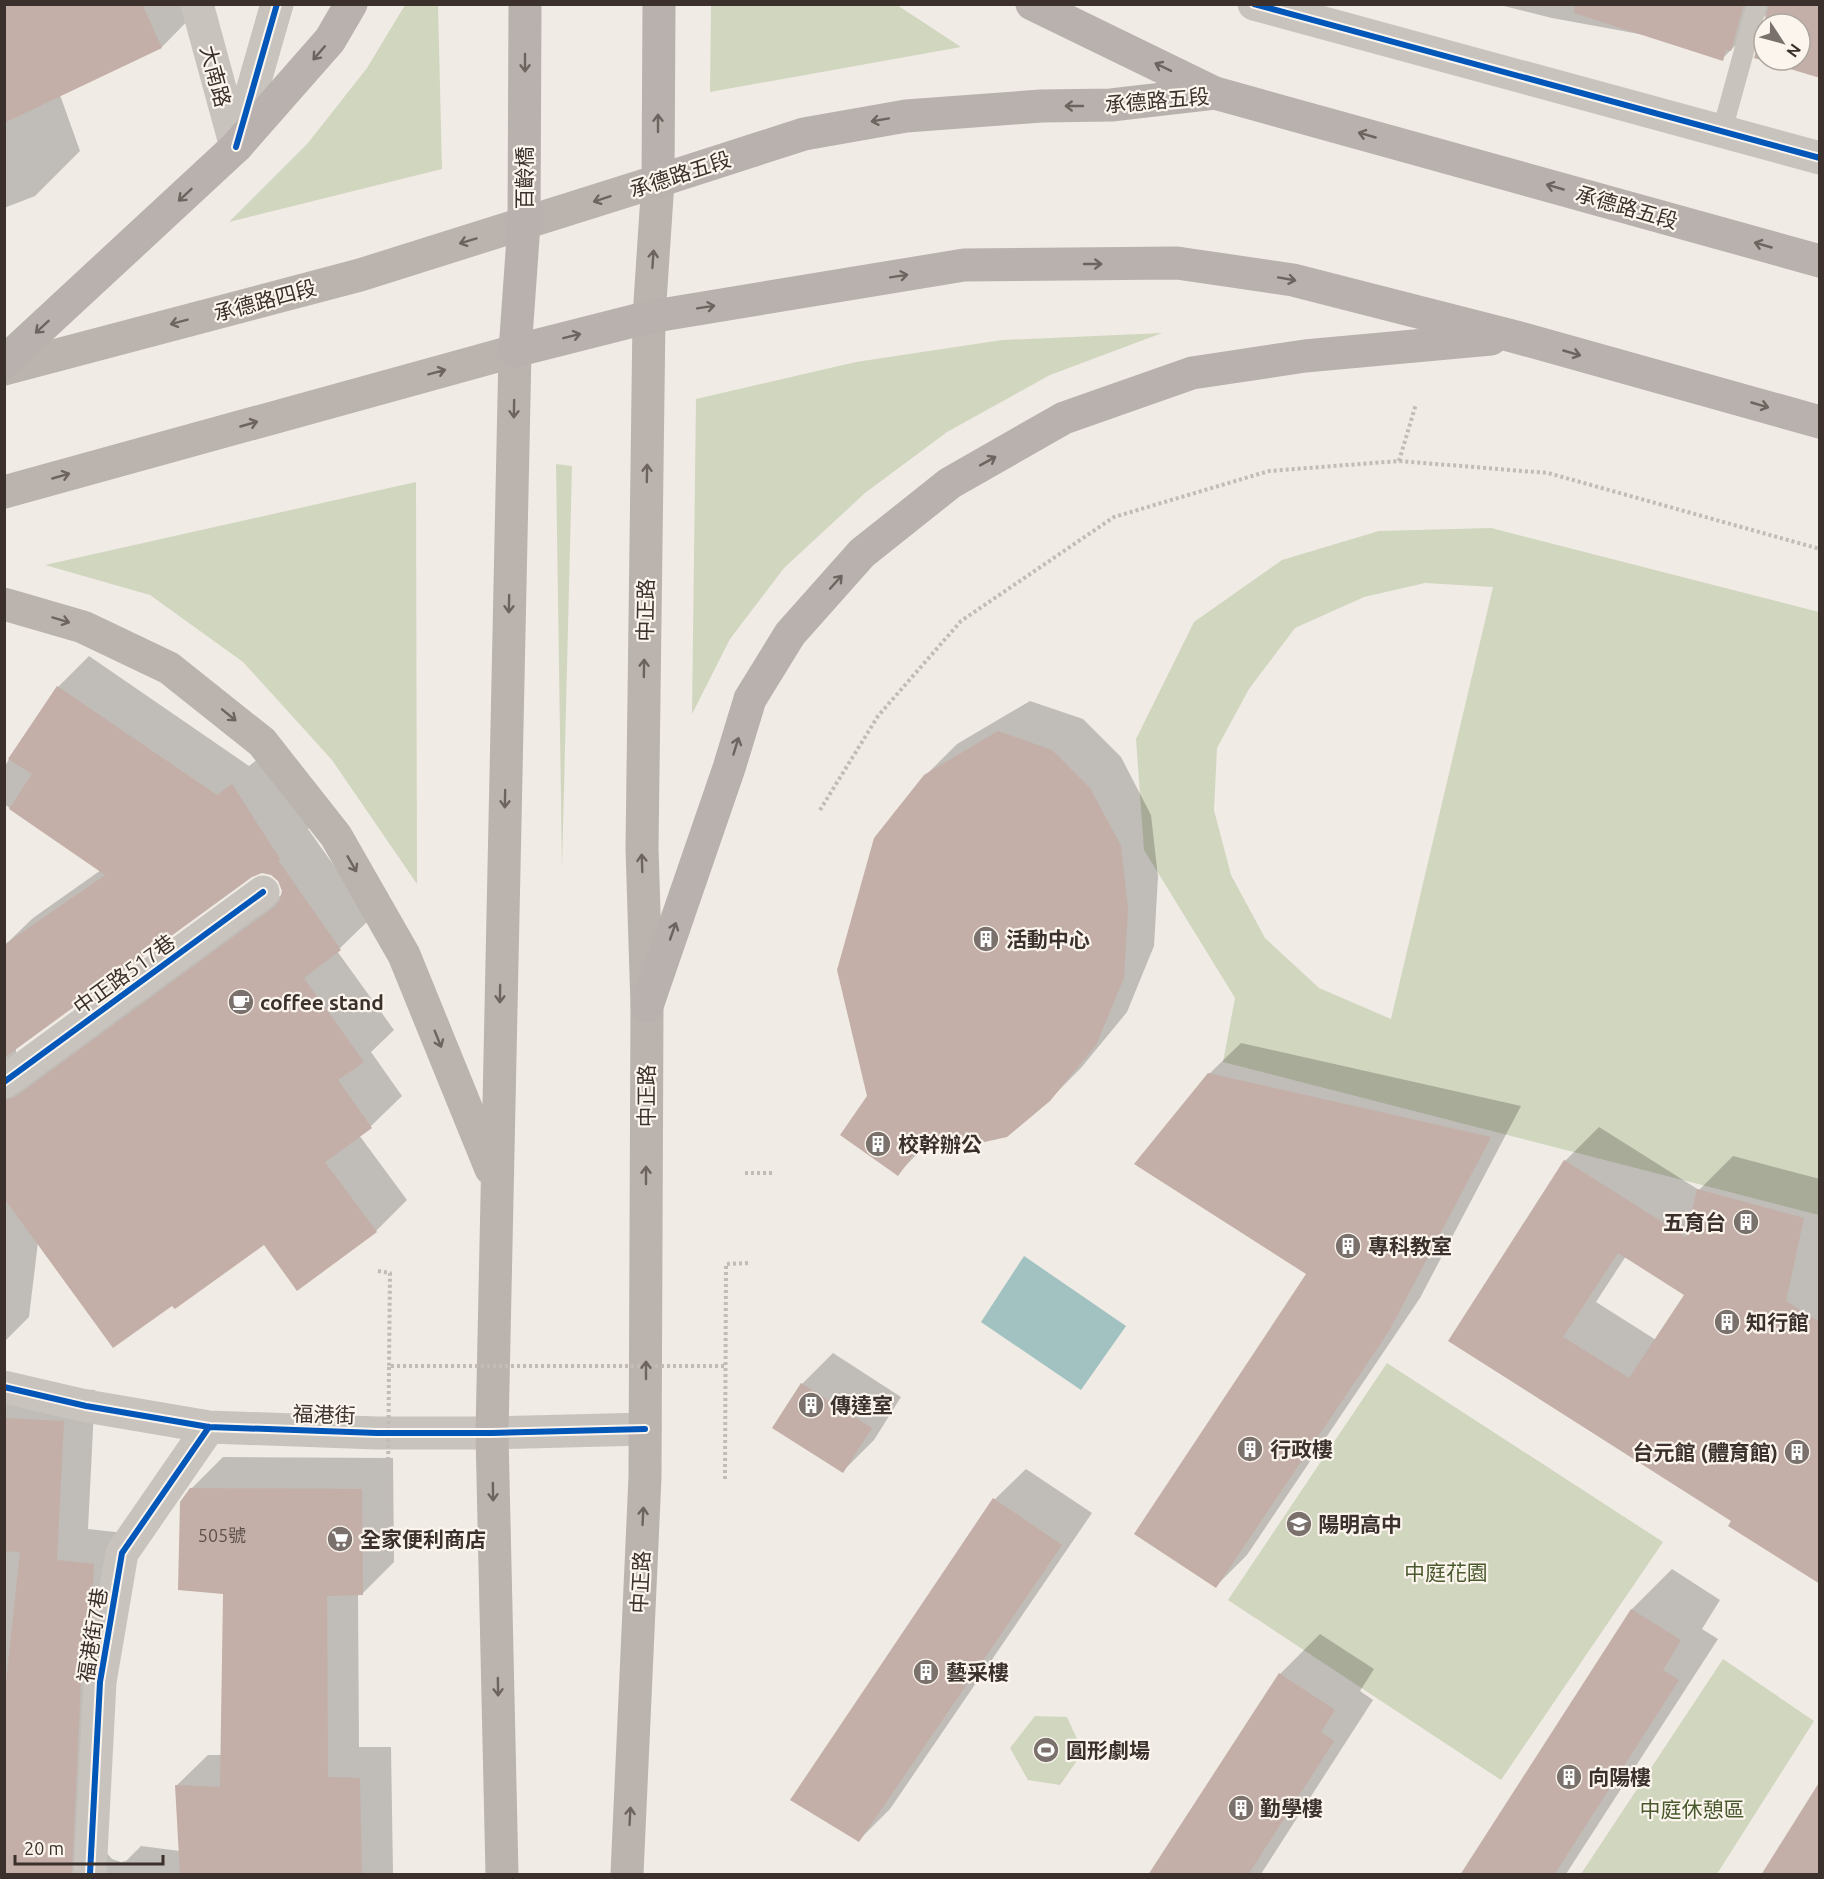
<svg xmlns="http://www.w3.org/2000/svg" width="1824" height="1879" viewBox="0 0 1824 1879" font-family="Ubuntu,'Noto Sans TC',sans-serif">
<style>
.green{fill:#d1d6bf;fill-rule:evenodd}
.water{fill:#a1c2c1}
.shadow{fill:#0003;fill-rule:evenodd}
.building{fill:#c3afa7;fill-rule:evenodd}
.lines{fill:none;stroke-linecap:round;stroke-linejoin:round}
.path{stroke:#c2bbb6;stroke-width:4;stroke-dasharray:3 3;stroke-linecap:butt}
.service{stroke:#c9c3be;stroke-width:20}
.minor{stroke:#c9c3be;stroke-width:33}
.secondary{stroke:#bab3ae;stroke-width:33}
.primary{stroke:#b8b1ad;stroke-width:33}
.path-bridge{stroke:#c2bbb6;stroke-width:4;stroke-dasharray:3 3;stroke-linecap:butt}
.cycleway-casing{stroke:#fbf5ee;stroke-width:10}
.cycleway{stroke:#0057b8;stroke-width:6}
.oneway{stroke:#6d645f}
.oneway2{stroke:#6e645f}
.labels{text-anchor:middle;dominant-baseline:central;stroke-width:4.5;stroke-linejoin:round;paint-order:stroke}
.number-label{font-size:18px;fill:#5d504a}
.street-label{font-size:21px;fill:#3b302b;stroke:#fbf5ee}
.poi-label{font-size:21px;font-weight:bold;fill:#3b302b;stroke:#fbf5ee;text-anchor:start}
.park-label{font-size:21px;fill:#4a5a2e;stroke:#fbf5ee}
</style>
<rect width="100%" height="100%" fill="#f0ebe5"/>
<path class="green" d="M405,5H438L442,169L229,222L308,143L367,68Z
M711,5H897L961,47L710,92Z
M1162,333L1050,375L947,432L865,493L784,568L730,639L692,714L696,399L856,362L1002,340Z
M556,464L572,466L562,869Z
M416,482L417,884L332,760L243,662L150,595L45,565Z
M1491,528L1819,612V1215L1223,1062L1235,998L1144,850L1136,739L1194,622L1282,560L1379,531ZM1425,583L1493,587L1391,1019L1319,988L1265,938L1231,875L1214,810L1217,748L1249,689L1295,628L1364,597Z
M1387,1363L1663,1542L1501,1780L1228,1600Z
M1723,1659L1814,1721L1717,1874H1581Z
M1035,1716L1067,1717L1083,1752L1060,1785L1028,1780L1010,1748Z"/>
<path class="water" d="M1024,1256L1126,1326L1081,1390L981,1322Z"/>
<path class="shadow" d="M4,4H204L162,47L60,95L80,151L35,196L4,208Z
M1496,4H1820V77L1765,60H1800V24H1765L1769,12L1722,59L1650,36L1552,18Z
M89,656L249,766L263,755L310,827L308,829L371,918L337,951L394,1030L371,1052L402,1096L371,1126L359,1135L407,1200L376,1231L264,1243L38,1242L29,1317L4,1342V946L33,918L101,870L4,804V767L58,687ZM260,872L271,873L280,881L283,889L281,895L48,1067L20,1063L16,1052V1048L252,875Z
M1030,701L1083,719L1121,757L1151,815L1158,877L1154,946L1127,1012L1081,1068L1049,1100L933,1137L898,1174L869,1097L925,776L957,744Z
M1241,1043L1521,1106L1420,1298L1247,1555L1216,1586L1308,1274L1209,1074Z
M1599,1127L1699,1190L1733,1156L1820,1179V1582L1733,1520L1450,1341L1565,1161ZM1626,1256L1686,1295L1656,1340L1596,1302Z
M833,1353L901,1397L874,1440L843,1471L774,1428L802,1384Z
M4,1386L95,1390L88,1529L124,1533L105,1851L112,1859L121,1862L126,1861L141,1846L180,1851L176,1786L208,1755H222L225,1592L191,1489L223,1457L393,1458L394,1562L362,1594H358L359,1747H391L393,1874H4Z
M1026,1469L1092,1513L890,1809L859,1840L995,1499Z
M1672,1569L1720,1600L1702,1629L1718,1639L1566,1874H1462L1632,1609Z
M1320,1634L1374,1669L1360,1691L1373,1700L1261,1874H1150L1280,1674Z"/>
<path class="building" d="M4,4H142L162,48L4,123Z
M1575,4H1744L1731,51L1726,50L1723,61L1574,13Z
M1769,4H1820V78L1754,58ZM1764,24H1800V60H1764Z
M57,686L217,795L232,784L280,859L278,860L341,950L304,978L364,1062L338,1080L372,1128L325,1162L377,1232L297,1291L264,1245L175,1309L172,1306L113,1348L4,1198V1100L15,1097L274,907L280,900L282,891L278,881L271,875L262,873L252,877L4,1058V945L105,875L9,809L32,774L8,759Z
M998,731L1052,750L1090,788L1121,846L1128,909L1124,978L1096,1045L1050,1101L1007,1137L953,1149L927,1136L898,1176L840,1135L867,1096L837,970L874,838L924,775Z
M1208,1073L1491,1137L1389,1331L1216,1588L1134,1534L1306,1274L1134,1164Z
M1564,1160L1686,1237L1697,1189L1804,1218L1786,1301L1820,1322V1584L1728,1526L1731,1521L1448,1341ZM1618,1253L1684,1295L1629,1378L1563,1337Z
M801,1383L872,1428L843,1473L772,1428Z
M4,1418L64,1421L57,1560L94,1564L91,1623L81,1681L72,1875H4V1701L20,1552L4,1551Z
M190,1488L362,1489L363,1595L327,1596L328,1777L360,1778L362,1875H180L175,1785L220,1787L223,1594L178,1590L180,1502Z
M993,1498L1062,1545L859,1842L790,1800Z
M1631,1609L1681,1640L1663,1670L1679,1680L1554,1875H1460Z
M1279,1673L1335,1710L1321,1732L1334,1741L1248,1875H1148Z
M1820,1781V1875H1761Z"/>
<g class="lines">
<path class="path" d="M1399,461L1416,404
M820,810L878,716L961,621L1114,517L1269,471L1399,461L1548,473L1820,549
M745,1173H773
M378,1271L390,1273L389,1366
M725,1479L726,1264L750,1263
M375,1559L387,1558L388,1484"/>
<path class="service" d="M1722,131L1757,4"/>
<path class="minor" d="M197,4L236,147
M1254,4L1820,158
M236,147L277,4
M4,1082L263,892
M4,1387L86,1406L209,1427L377,1433H492L645,1429
M90,1874L100,1682L122,1553L209,1427"/>
<path class="secondary" d="M4,369L360,275L658,181L649,317L642,848L647,1006L645,1477L627,1874
M4,492L515,351L492,1433L502,1874
M4,604L83,627L169,668L262,742L336,836L404,955L491,1169"/>
<path class="primary" d="M525,4L524,224L515,351L649,317L964,265L1177,263L1293,280L1516,337L1820,422
M659,4L658,181L804,134L906,116L1041,106L1111,105L1215,93L1820,261
M1032,4L1215,93
M4,362L236,147L330,40L351,4
M647,1006L729,768L750,699L790,634L862,553L950,483L1064,418L1192,373L1305,356L1491,339"/>
<path class="path-bridge" d="M388,1484L389,1366H726"/>
<g class="cycleway-casing">
<path id="cycleway" d="M1254,4L1820,158
M236,147L277,4
M4,1082L263,892
M4,1387L86,1406L209,1427L377,1433H492L645,1429
M90,1874L100,1682L122,1553L209,1427"/>
</g>
<use href="#cycleway" class="cycleway"/>
</g>
<defs><path id="oneway-shaft" d="M-6 0H5M1.5-3L5.5 0L1.5 3" fill="none" stroke-width="1.6" stroke-linecap="round" stroke-linejoin="round" transform="scale(1.5)"/></defs>
<g class="oneway">
<use href="#oneway-shaft" transform="translate(319 53) rotate(131)"/>
<use href="#oneway-shaft" transform="translate(525 63) rotate(90)"/>
<use href="#oneway-shaft" transform="translate(1163 67) rotate(-154)"/>
<use href="#oneway-shaft" transform="translate(1074 106) rotate(180)"/>
<use href="#oneway-shaft" transform="translate(880 120) rotate(170)"/>
<use href="#oneway-shaft" transform="translate(658 123) rotate(-90)"/>
<use href="#oneway-shaft" transform="translate(1367 135) rotate(-164)"/>
<use href="#oneway-shaft" transform="translate(1555 187) rotate(-164)"/>
<use href="#oneway-shaft" transform="translate(185 195) rotate(137)"/>
<use href="#oneway-shaft" transform="translate(1763 245) rotate(-164)"/>
<use href="#oneway-shaft" transform="translate(1093 264)"/>
<use href="#oneway-shaft" transform="translate(899 276) rotate(-9)"/>
<use href="#oneway-shaft" transform="translate(1287 279) rotate(10)"/>
<use href="#oneway-shaft" transform="translate(706 307) rotate(-9)"/>
<use href="#oneway-shaft" transform="translate(42 327) rotate(137)"/>
<use href="#oneway-shaft" transform="translate(572 336) rotate(-14)"/>
<use href="#oneway-shaft" transform="translate(1572 353) rotate(16)"/>
<use href="#oneway-shaft" transform="translate(1760 405) rotate(16)"/>
<use href="#oneway-shaft" transform="translate(988 461) rotate(-29)"/>
<use href="#oneway-shaft" transform="translate(836 582) rotate(-48)"/>
<use href="#oneway-shaft" transform="translate(736 746) rotate(-73)"/>
<use href="#oneway-shaft" transform="translate(673 931) rotate(-71)"/>
</g>
<g class="oneway2">
<use href="#oneway-shaft" transform="translate(602 199) rotate(162)"/>
<use href="#oneway-shaft" transform="translate(468 241) rotate(163)"/>
<use href="#oneway-shaft" transform="translate(653 259) rotate(-86)"/>
<use href="#oneway-shaft" transform="translate(179 322) rotate(165)"/>
<use href="#oneway-shaft" transform="translate(437 372) rotate(-15)"/>
<use href="#oneway-shaft" transform="translate(514 409) rotate(91)"/>
<use href="#oneway-shaft" transform="translate(249 424) rotate(-16)"/>
<use href="#oneway-shaft" transform="translate(647 473) rotate(-89)"/>
<use href="#oneway-shaft" transform="translate(61 476) rotate(-16)"/>
<use href="#oneway-shaft" transform="translate(509 604) rotate(91)"/>
<use href="#oneway-shaft" transform="translate(61 620) rotate(17)"/>
<use href="#oneway-shaft" transform="translate(644 668) rotate(-89)"/>
<use href="#oneway-shaft" transform="translate(229 715) rotate(39)"/>
<use href="#oneway-shaft" transform="translate(505 799) rotate(91)"/>
<use href="#oneway-shaft" transform="translate(642 863) rotate(-92)"/>
<use href="#oneway-shaft" transform="translate(352 864) rotate(60)"/>
<use href="#oneway-shaft" transform="translate(500 994) rotate(91)"/>
<use href="#oneway-shaft" transform="translate(438 1039) rotate(68)"/>
<use href="#oneway-shaft" transform="translate(646 1175) rotate(-90)"/>
<use href="#oneway-shaft" transform="translate(646 1370) rotate(-90)"/>
<use href="#oneway-shaft" transform="translate(493 1492) rotate(89)"/>
<use href="#oneway-shaft" transform="translate(643 1516) rotate(-87)"/>
<use href="#oneway-shaft" transform="translate(498 1687) rotate(89)"/>
<use href="#oneway-shaft" transform="translate(630 1816) rotate(-87)"/>
</g>
<defs>
<g id="building-disc" transform="scale(1.35)"><circle r="9.5" fill="#7a716c" stroke="#fbf5ee"/><path d="M-4-6H4V6H1V3H-1V6H-4ZM-2.5-4.3h1.7v1.8h-1.7ZM.8-4.3h1.7v1.8H.8ZM-2.5-1h1.7V.8h-1.7ZM.8-1h1.7V.8H.8Z" fill="#fff"/></g>
<g id="cafe-disc" transform="scale(1.35)"><circle r="9.5" fill="#7a716c" stroke="#fbf5ee"/><path d="M-5.5-4.5H6V0H3Q3 3.5 0 3.5H-2.5Q-5.5 3.5-5.5 0ZM3-3.2v2h1.7v-2ZM-6 4.5H4V6H-6Z" fill="#fff"/></g>
<g id="school-disc" transform="scale(1.35)"><circle r="9.5" fill="#7a716c" stroke="#fbf5ee"/><path d="M0-5L7-2L0 1L-7-2ZM-4 1L0 2.5L4 1V4Q0 6-4 4Z" fill="#fff"/></g>
<g id="supermarket-disc" transform="scale(1.35)"><circle r="9.5" fill="#7a716c" stroke="#fbf5ee"/><path d="M-6-5.5h2.5l.6 2H6L4.5 2H-2.5L-4.4-4H-6ZM-1.5 3.2a1.3 1.3 0 1 0 .1 0ZM3 3.2a1.3 1.3 0 1 0 .1 0Z" fill="#fff"/></g>
<g id="stadium-disc" transform="scale(1.35)"><circle r="9.5" fill="#7a716c" stroke="#fbf5ee"/><path d="M0-5a6.5 5 0 1 0 0 10a6.5 5 0 1 0 0-10ZM-3.5-1.8h7v3.6h-7Z" fill="#fff"/></g>
</defs>
<g fill-rule="evenodd">
<use href="#building-disc" x="986" y="939"/>
<use href="#cafe-disc" x="241" y="1002"/>
<use href="#building-disc" x="878" y="1144"/>
<use href="#building-disc" x="1746" y="1222"/>
<use href="#building-disc" x="1348" y="1246"/>
<use href="#building-disc" x="1727" y="1322"/>
<use href="#building-disc" x="811" y="1405"/>
<use href="#building-disc" x="1250" y="1449"/>
<use href="#building-disc" x="1797" y="1452"/>
<use href="#school-disc" x="1299" y="1524"/>
<use href="#supermarket-disc" x="340" y="1539"/>
<use href="#building-disc" x="926" y="1672"/>
<use href="#stadium-disc" x="1046" y="1750"/>
<use href="#building-disc" x="1569" y="1777"/>
<use href="#building-disc" x="1241" y="1808"/>
</g>
<g class="labels">
<g class="number-label">
<text x="222" y="1535">505號</text>
</g>
<g class="street-label">
<text transform="translate(216 76) rotate(75)">大南路</text>
<text transform="translate(1157 100) rotate(-5)">承德路五段</text>
<text transform="translate(680 174) rotate(-18)">承德路五段</text>
<text transform="translate(524 178) rotate(-90)">百齡橋</text>
<text transform="translate(1627 207) rotate(16)">承德路五段</text>
<text transform="translate(265 300) rotate(-15)">承德路四段</text>
<text transform="translate(645 610) rotate(-89)">中正路</text>
<text transform="translate(124 974) rotate(-36)">中正路517巷</text>
<text transform="translate(646 1096) rotate(-90)">中正路</text>
<text transform="translate(324 1414) rotate(2)">福港街</text>
<text transform="translate(640 1582) rotate(-87)">中正路</text>
<text transform="translate(92 1635) rotate(-81)">福港街7巷</text>
</g>
<g class="poi-label">
<text x="1006" y="939">活動中心</text>
<text x="260" y="1002">coffee stand</text>
<text x="898" y="1144">校幹辦公</text>
<text x="1726" y="1222" text-anchor="end">五育台</text>
<text x="1368" y="1246">專科教室</text>
<text x="1746" y="1322">知行館</text>
<text x="830" y="1405">傳達室</text>
<text x="1270" y="1449">行政樓</text>
<text x="1778" y="1452" text-anchor="end">台元館 (體育館)</text>
<text x="1318" y="1524">陽明高中</text>
<text x="360" y="1539">全家便利商店</text>
<text x="946" y="1672">藝采樓</text>
<text x="1066" y="1750">圓形劇場</text>
<text x="1588" y="1777">向陽樓</text>
<text x="1260" y="1808">勤學樓</text>
</g>
<g class="park-label">
<text x="1446" y="1572">中庭花園</text>
<text x="1692" y="1809">中庭休憩區</text>
</g>
</g>
<rect width="1824" height="1879" fill="none" stroke="#3b302b" stroke-width="12"/>
<g transform="translate(1782 42) rotate(126)"><circle r="28" fill="#fbf5ee" stroke="#aea6a0" stroke-width="1.5"/>
<path d="M0-4.5L10 22L0 15L-10 22Z" fill="#7a716c"/>
<text y="-9" font-size="16" font-weight="bold" text-anchor="middle" fill="#3b302b">N</text>
</g>
<path d="M15 1855v9h148v-9" fill="none" stroke="#3b302b" stroke-width="3"/>
<text x="24" y="1855" font-size="18" fill="#3b302b" stroke="#fbf5ee" stroke-width="4.5" paint-order="stroke">20 m</text>
</svg>
